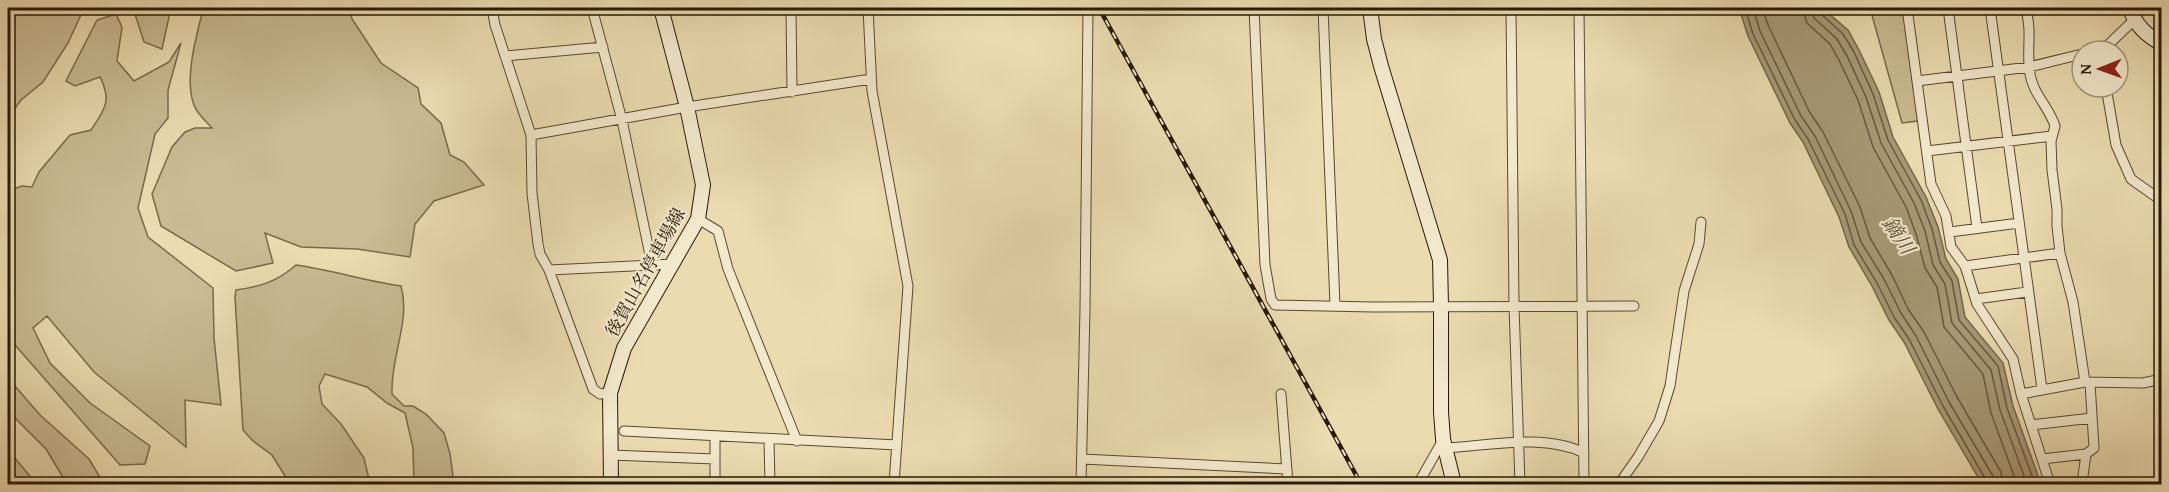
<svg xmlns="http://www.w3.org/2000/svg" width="2169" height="492" viewBox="0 0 2169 492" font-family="'Gentium Book Plus','Noto Serif JP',serif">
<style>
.green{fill:#cabb93;stroke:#786a4c;stroke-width:1.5}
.water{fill:#a89976;stroke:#746549;stroke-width:1.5}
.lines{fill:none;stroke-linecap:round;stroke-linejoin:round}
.shore{stroke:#68583e;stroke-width:1.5}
.street-casing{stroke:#584930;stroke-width:11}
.secondary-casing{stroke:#271805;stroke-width:16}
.street{stroke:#f2e8cc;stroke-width:9}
.secondary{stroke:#f2e8cc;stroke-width:14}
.rail-casing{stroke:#271805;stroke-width:4.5}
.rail{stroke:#f2e8cc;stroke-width:2;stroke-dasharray:7;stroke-linecap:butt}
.labels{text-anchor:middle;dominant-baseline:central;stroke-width:4.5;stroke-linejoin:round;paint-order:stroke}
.street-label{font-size:18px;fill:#271805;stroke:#f2e8cc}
.water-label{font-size:20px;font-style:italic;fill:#5b4c32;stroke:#f2e8cc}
</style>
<rect width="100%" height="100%" fill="#ebdcb0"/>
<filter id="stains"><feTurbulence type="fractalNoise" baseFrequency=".00333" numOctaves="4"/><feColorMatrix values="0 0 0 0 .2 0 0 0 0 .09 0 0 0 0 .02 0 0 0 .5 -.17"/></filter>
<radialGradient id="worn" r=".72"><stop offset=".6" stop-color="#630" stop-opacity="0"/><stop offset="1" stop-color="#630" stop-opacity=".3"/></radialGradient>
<path class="green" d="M8,8H84L68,43L43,82L21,100L8,118Z
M133,8H171L162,49L144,42Z
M206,8H349L352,19L381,63L418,88L421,104L441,123L450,155L464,162L484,185L434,201L415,224L410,257L357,249L301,247L265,233L273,263L236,271L161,226L152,194L172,147L185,132L195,128H212C206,121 197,114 194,105C184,79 196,37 203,10Z
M1870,8H1904L1918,121L1902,123Z
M116,14L122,27L117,61L134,81L169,62L181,43L168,90V118L155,134L138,208L148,237L213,288L214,338L221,405L185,400L186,447L94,372L47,316L33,328L50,363L90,403L150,446L145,464L120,465L8,337V191L22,186L32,187L39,172L70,135L91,130C105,109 112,101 100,77L75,86L66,81L97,20Z
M296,265C332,270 365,281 401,286C411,321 390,358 392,394L404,406H413L426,414L444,433L450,454L454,484H414L413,448L405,413L387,403L367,387L325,374L319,386L322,404L341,424L364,458L370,484H290L272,455L253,441L243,430L235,297L236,290C260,287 278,281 296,265Z
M8,378L40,415L89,459L104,484H67L46,449L8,411Z
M8,450L35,482V484H8Z"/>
<path class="water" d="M1739,8H1822L1848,30L1859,50L1879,92L1893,137L1926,197L1938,227L1946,259L1958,279L1965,317L2003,363L2013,406L2041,484H1982L1938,409L1904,342L1889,320L1872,286L1849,247L1839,217L1803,142L1790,123L1748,36Z"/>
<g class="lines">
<path class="shore" d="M1745,8L1753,34L1795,120L1808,139L1845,214L1854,245L1877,283L1894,317L1909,339L1943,406L1986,480L1987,484
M1753,8L1760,31L1801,116L1815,136L1851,211L1861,242L1884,279L1901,313L1916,336L1949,402L1993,476L1994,484
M1762,8L1769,27L1809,111L1823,132L1860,207L1870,238L1892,275L1908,309L1924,332L1957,397L2001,472L2003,484
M1802,8L1807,23L1830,44L1839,60L1858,100L1873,147L1906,207L1916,234L1925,268L1937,287L1944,327L1983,374L1991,413L2017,484
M1811,8L1814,18L1837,39L1847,56L1866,97L1881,143L1914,203L1925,231L1933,265L1945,284L1952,323L1991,370L2000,410L2027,484
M1819,8L1821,14L1843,34L1854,52L1873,94L1888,140L1921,200L1932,229L1940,262L1952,281L1959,320L1998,366L2007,408L2035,484"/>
<g class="street-casing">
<path id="street" d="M492,8L495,25L531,135L532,193L538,244L540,254L549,270L593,389L600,394L610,393
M592,8L622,120L652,265
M791,8L792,92
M868,8L872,91L908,286L894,484
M1254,8L1265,265L1271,299L1275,305L1373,307L1634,306
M1323,8L1335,305
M1511,8L1514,306L1520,484
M1579,8L1584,484
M1907,8L1931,184L1946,216L1951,247L1965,266L1977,304L2013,359L2021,394L2050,484
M1948,8L1977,228
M1990,8L2042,389
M2025,8C2033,29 2026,52 2030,74C2033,94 2049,107 2055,126L2051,141L2052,170L2057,209V226L2060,253L2073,302L2085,382
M2094,51L2107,46L2134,20
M505,56L603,47
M1917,81L2029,67L2082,54
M2106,87L2116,145L2131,179L2162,201
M531,135L687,107L871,79
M1927,151L2052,136
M698,219L718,231L728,269L797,441
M1950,232L2019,223
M1965,266L2060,253
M549,270L674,264
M1976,299L2027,292
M1281,394L1288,484
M2021,394L2085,382L2143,383L2162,379
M2031,425L2092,418
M624,431L897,445
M715,436V484
M769,440L770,484
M1445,448C1487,446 1544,433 1584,453
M610,455L715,459
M1082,459L1287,469
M2042,459L2086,454
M1081,484L1085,309L1088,8
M1418,484L1443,440
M1619,484L1638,457L1659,421L1670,386L1684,291L1699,244L1701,222
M2080,484L2083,476L2086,454L2094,448L2090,383"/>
</g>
<g class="secondary-casing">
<path id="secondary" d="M1370,8L1374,39L1381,66L1440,260L1441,306V412L1443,439L1454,484
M2130,8C2135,25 2146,35 2162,44
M611,484L610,393L624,348L698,219L703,185L687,107L661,8"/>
</g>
<use href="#street" class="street"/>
<use href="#secondary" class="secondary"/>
<g class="rail-casing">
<path id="rail" d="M1099,8L1361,484"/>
</g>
<use href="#rail" class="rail"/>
</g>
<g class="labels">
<g class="street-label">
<text transform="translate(645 272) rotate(-61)">後賀山名停車場線</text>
</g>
<g class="water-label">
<text transform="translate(1899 235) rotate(56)">鏑川</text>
</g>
</g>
<rect width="2169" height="492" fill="none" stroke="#ebdcb0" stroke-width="30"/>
<rect x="9" y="9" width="2151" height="474" fill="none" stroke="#271805" stroke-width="3"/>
<rect x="15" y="15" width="2139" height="462" fill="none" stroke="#271805" stroke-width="1.5"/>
<g transform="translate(2100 69) rotate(269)"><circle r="28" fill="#f2e8cc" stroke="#a1957c" stroke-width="1.5"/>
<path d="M0-4.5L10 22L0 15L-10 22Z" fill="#8f2418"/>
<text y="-9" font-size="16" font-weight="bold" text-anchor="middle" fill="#271805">N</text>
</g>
<rect width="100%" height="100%" filter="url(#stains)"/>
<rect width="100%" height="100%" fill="url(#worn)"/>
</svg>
